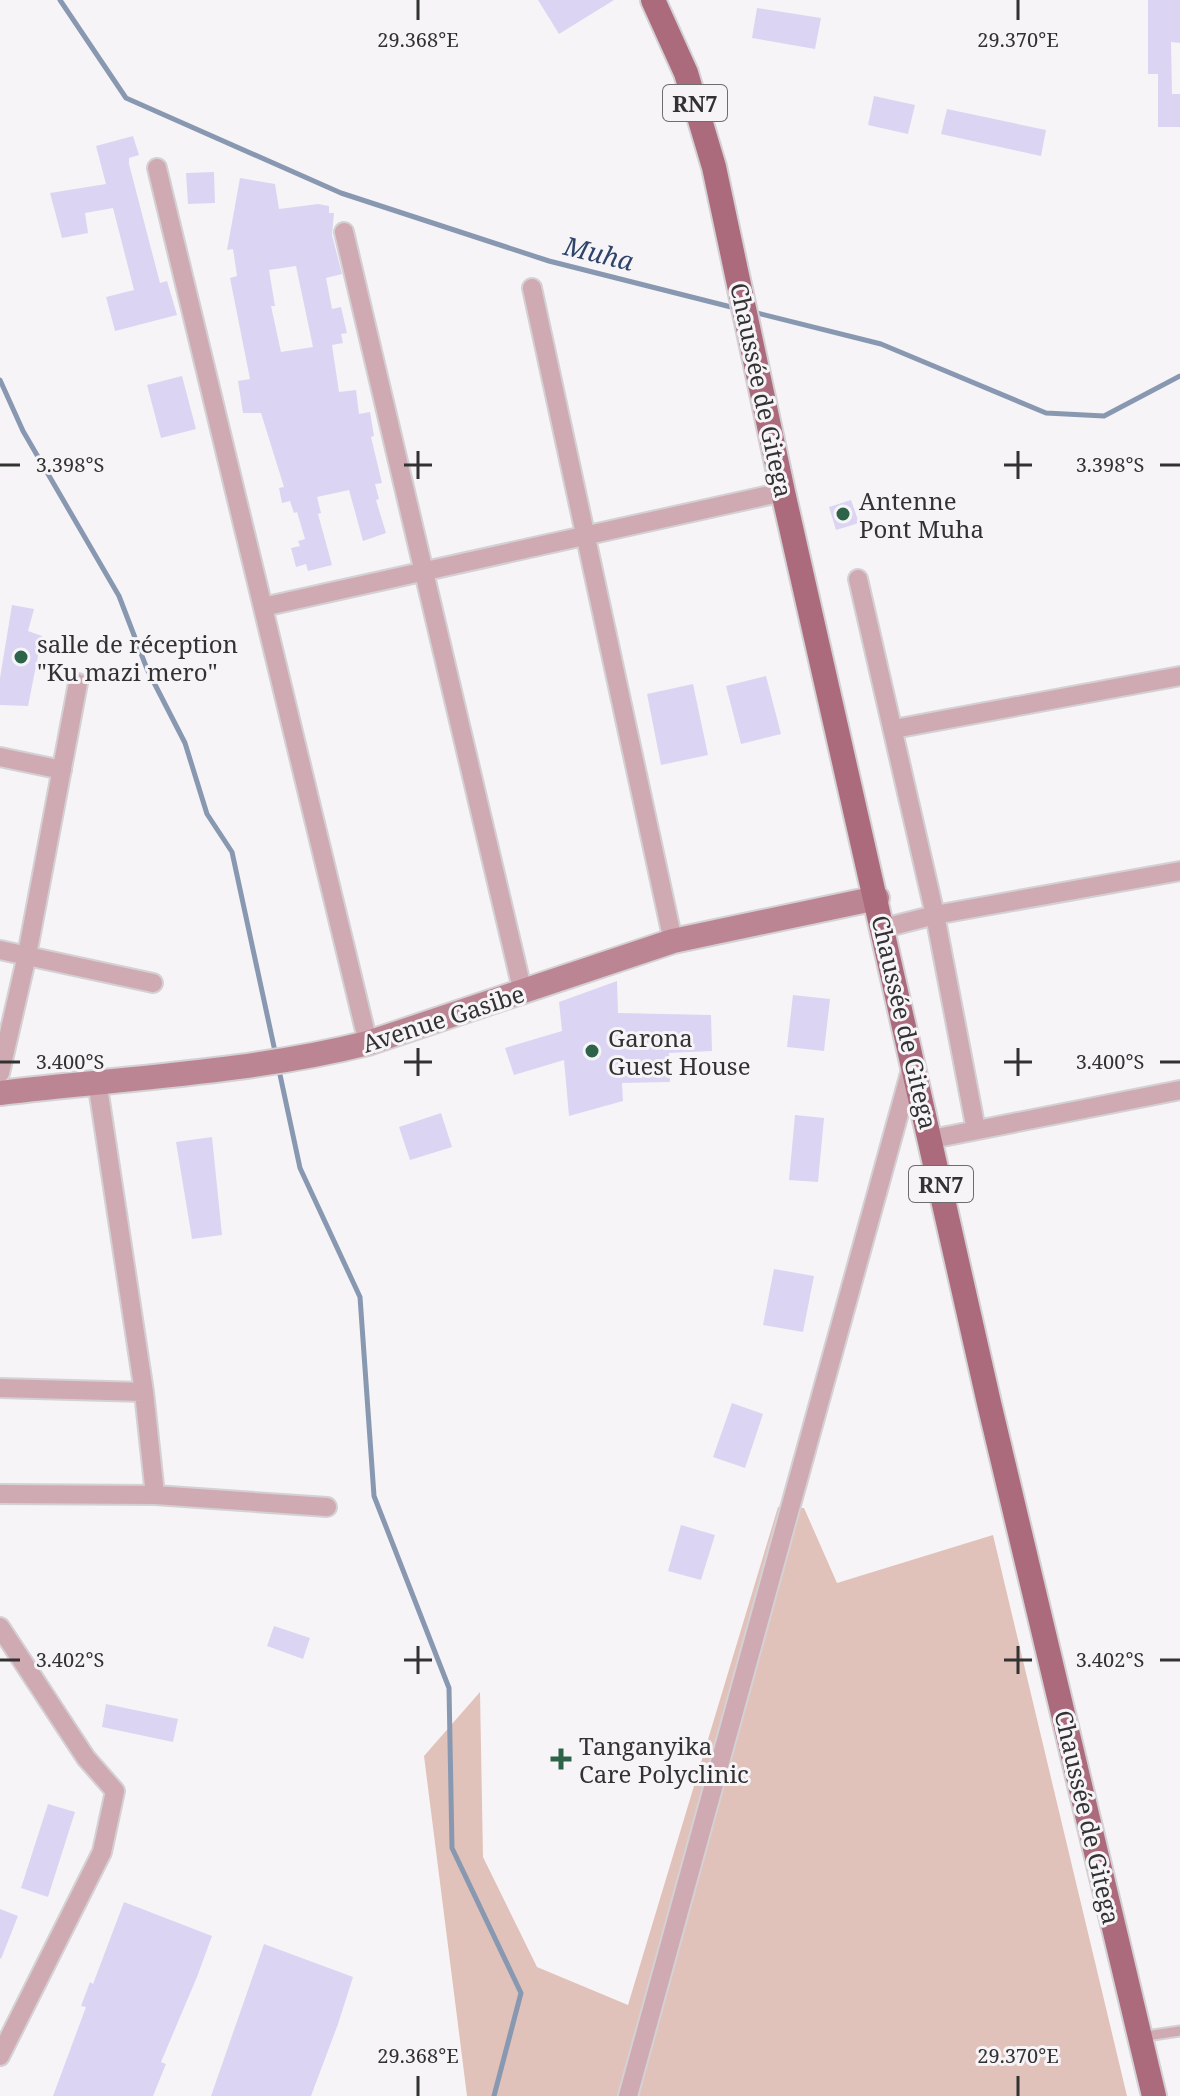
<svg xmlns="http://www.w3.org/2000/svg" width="1180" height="2096" viewBox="0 0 1180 2096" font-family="'Noto Serif',serif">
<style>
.green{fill:#e0c2ba}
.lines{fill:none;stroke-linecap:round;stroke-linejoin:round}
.stream{stroke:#8998b1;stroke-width:5}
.building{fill:#dbd5f3;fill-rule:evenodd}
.lane-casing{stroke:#d4d1d4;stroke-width:13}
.street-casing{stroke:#d4d1d4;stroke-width:22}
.secondary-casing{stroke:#d4d1d4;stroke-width:28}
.primary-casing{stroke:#d4d1d4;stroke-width:28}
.lane{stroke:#d0aab3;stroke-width:9}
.street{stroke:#d0aab3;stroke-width:18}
.secondary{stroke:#bc8593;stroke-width:24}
.primary{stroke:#ac6b7c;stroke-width:24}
.ticks{fill:none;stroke:#333233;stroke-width:3}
.poi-dot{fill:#2d6349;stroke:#f7f4f7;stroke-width:3}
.labels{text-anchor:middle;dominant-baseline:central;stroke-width:6;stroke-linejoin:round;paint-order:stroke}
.shield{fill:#f7f4f7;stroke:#6e6c6e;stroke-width:2}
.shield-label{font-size:22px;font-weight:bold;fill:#333233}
.street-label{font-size:24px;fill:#333233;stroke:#f7f4f7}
.poi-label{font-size:24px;fill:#333233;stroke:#f7f4f7;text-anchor:start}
.water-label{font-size:26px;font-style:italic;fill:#2e446a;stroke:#f7f4f7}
.ticks-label{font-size:20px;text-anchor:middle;fill:#333233;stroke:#f7f4f7;stroke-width:6;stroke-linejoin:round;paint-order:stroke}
</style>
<rect width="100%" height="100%" fill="#f7f4f7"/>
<path class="green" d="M778,1507L804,1508L837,1583L993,1535L1127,2096H467L424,1756L480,1692L483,1857L537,1967L628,2005Z"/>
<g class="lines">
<path class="stream" d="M60,0L126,98L341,193L549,261L735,308
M753,312L881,344L1046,413L1104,416L1180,376
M0,380L23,431L119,596L147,669L185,743L207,814L232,852L276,1056
M279,1070L300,1168L360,1297L374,1496L449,1688L452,1848L521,1993L494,2096"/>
</g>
<path class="building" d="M538,0H614L559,34Z
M1148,0H1180V43L1171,42L1172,94H1180V127H1158V74H1148Z
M757,8L821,18L815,49L752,38Z
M874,96L915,105L908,134L868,125Z
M947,109L1046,130L1041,156L941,134Z
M133,136L139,155L129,158V164L160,283L167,281L177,315L115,331L106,297L134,290L113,208L85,213L88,233L62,238L50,193L106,184L96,146Z
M214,172L215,203L188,204L186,173Z
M240,178L275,184L279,209L318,204L329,206V213H334L332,235L342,274L326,278L332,309L341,307L347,333L341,334L343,343L332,345L339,392L356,390L359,414L370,412L374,436L371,437L382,483L375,484L379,499L376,500L386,533L363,541L349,490L317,497L321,513L318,514L332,565L308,571L306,564L296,567L291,548L300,546L298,541L305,539L297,512L294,513L290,501L282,503L279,488L284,487L261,413H243L238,381L250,379L230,278L237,276L233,249L227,250ZM296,266L313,347L281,352L271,306H275L269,270Z
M182,376L196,429L161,438L147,385Z
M851,500L859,523L836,530L829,507Z
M12,605L34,609L28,631L42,636L28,706L0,705V678Z
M766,676L781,734L741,744L726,686Z
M693,684L708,755L661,765L647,694Z
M617,981L618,1013L711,1015L712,1051L669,1053L670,1082L622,1083L623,1101L569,1116L564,1060L514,1075L505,1048L562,1031L559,1002Z
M793,995L830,999L824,1051L787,1047Z
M441,1113L452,1147L410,1160L399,1127Z
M795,1115L824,1118L818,1182L789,1180Z
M212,1137L222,1235L192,1239L176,1142Z
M774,1269L814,1276L803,1332L763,1325Z
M732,1403L763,1414L745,1468L713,1457Z
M681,1525L715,1535L701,1580L668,1571Z
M274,1626L310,1638L303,1659L267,1646Z
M106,1704L178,1719L173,1742L102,1727Z
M48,1804L75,1812L48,1897L21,1888Z
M124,1902L212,1936L197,1977L161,2062L166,2064L153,2096H53L86,2007L81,2006L90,1982L93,1984Z
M0,1909L18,1916L1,1959L0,1958Z
M264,1944L353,1977L338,2024L311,2096H211Z"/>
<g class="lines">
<g class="lane-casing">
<path id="lane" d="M1140,2037L1180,2031"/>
</g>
<g class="street-casing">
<path id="street" d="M157,168L368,1043
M344,232L523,993
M532,288L673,941
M858,579L935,915L976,1130
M263,607L783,492
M894,729L1180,676
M0,757L62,770
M884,928L935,915L1180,871
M0,950L153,983
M0,1073L27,955L78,683
M97,1081L144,1392L155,1495
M932,1139L1180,1090
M0,1388L144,1392
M0,1494L155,1495L327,1507
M0,1627L86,1758L115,1791L102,1852L0,2056
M628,2096L912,1066"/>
</g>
<g class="secondary-casing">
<path id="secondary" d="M0,1093C123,1078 248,1073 368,1043L673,941L877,898"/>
</g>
<g class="primary-casing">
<path id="primary" d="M653,0L686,73L714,167L783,492L989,1403L1154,2096"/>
</g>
<use href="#lane" class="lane"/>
<use href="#street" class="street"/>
<use href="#secondary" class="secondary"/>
<use href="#primary" class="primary"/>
</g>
<path class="ticks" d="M418,0V20M1018,0V20M418,451V479M1018,451V479M0,465H20M404,465H432M1004,465H1032M1160,465H1180M418,1048V1076M1018,1048V1076M0,1062H20M404,1062H432M1004,1062H1032M1160,1062H1180M418,1646V1674M1018,1646V1674M0,1660H20M404,1660H432M1004,1660H1032M1160,1660H1180M418,2076V2096M1018,2076V2096"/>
<g class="poi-dot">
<circle cx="843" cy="514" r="8"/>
<circle cx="21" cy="657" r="8"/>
<circle cx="592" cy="1051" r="8"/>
<path d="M557 1747h8v8h8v8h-8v8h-8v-8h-8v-8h8z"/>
</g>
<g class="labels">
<g class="shield">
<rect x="663" y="85" width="64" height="36" rx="6"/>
<rect x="909" y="1166" width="64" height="36" rx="6"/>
</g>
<g class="shield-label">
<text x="695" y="103">RN7</text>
<text x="941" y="1184">RN7</text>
</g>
<g class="street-label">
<text transform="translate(762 390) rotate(78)">Chaussée de Gitega</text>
<text transform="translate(443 1018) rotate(-18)">Avenue Gasibe</text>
<text transform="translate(905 1022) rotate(77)">Chaussée de Gitega</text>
<text transform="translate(1088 1817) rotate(77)">Chaussée de Gitega</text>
</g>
<g class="poi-label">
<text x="859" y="500">Antenne<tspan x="859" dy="28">Pont Muha</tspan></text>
<text x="37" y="643">salle de réception<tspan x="37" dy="28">"Ku mazi mero"</tspan></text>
<text x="608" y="1037">Garona<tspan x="608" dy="28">Guest House</tspan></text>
<text x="579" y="1745">Tanganyika<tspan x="579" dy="28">Care Polyclinic</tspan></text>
</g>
<g class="water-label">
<text transform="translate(599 253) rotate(14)">Muha</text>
</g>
</g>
<g class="ticks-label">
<text x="418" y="47">29.368°E</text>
<text x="1018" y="47">29.370°E</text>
<text x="70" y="472">3.398°S</text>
<text x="1110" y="472">3.398°S</text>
<text x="70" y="1069">3.400°S</text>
<text x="1110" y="1069">3.400°S</text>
<text x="70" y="1667">3.402°S</text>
<text x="1110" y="1667">3.402°S</text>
<text x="418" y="2063">29.368°E</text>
<text x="1018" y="2063">29.370°E</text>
</g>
</svg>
